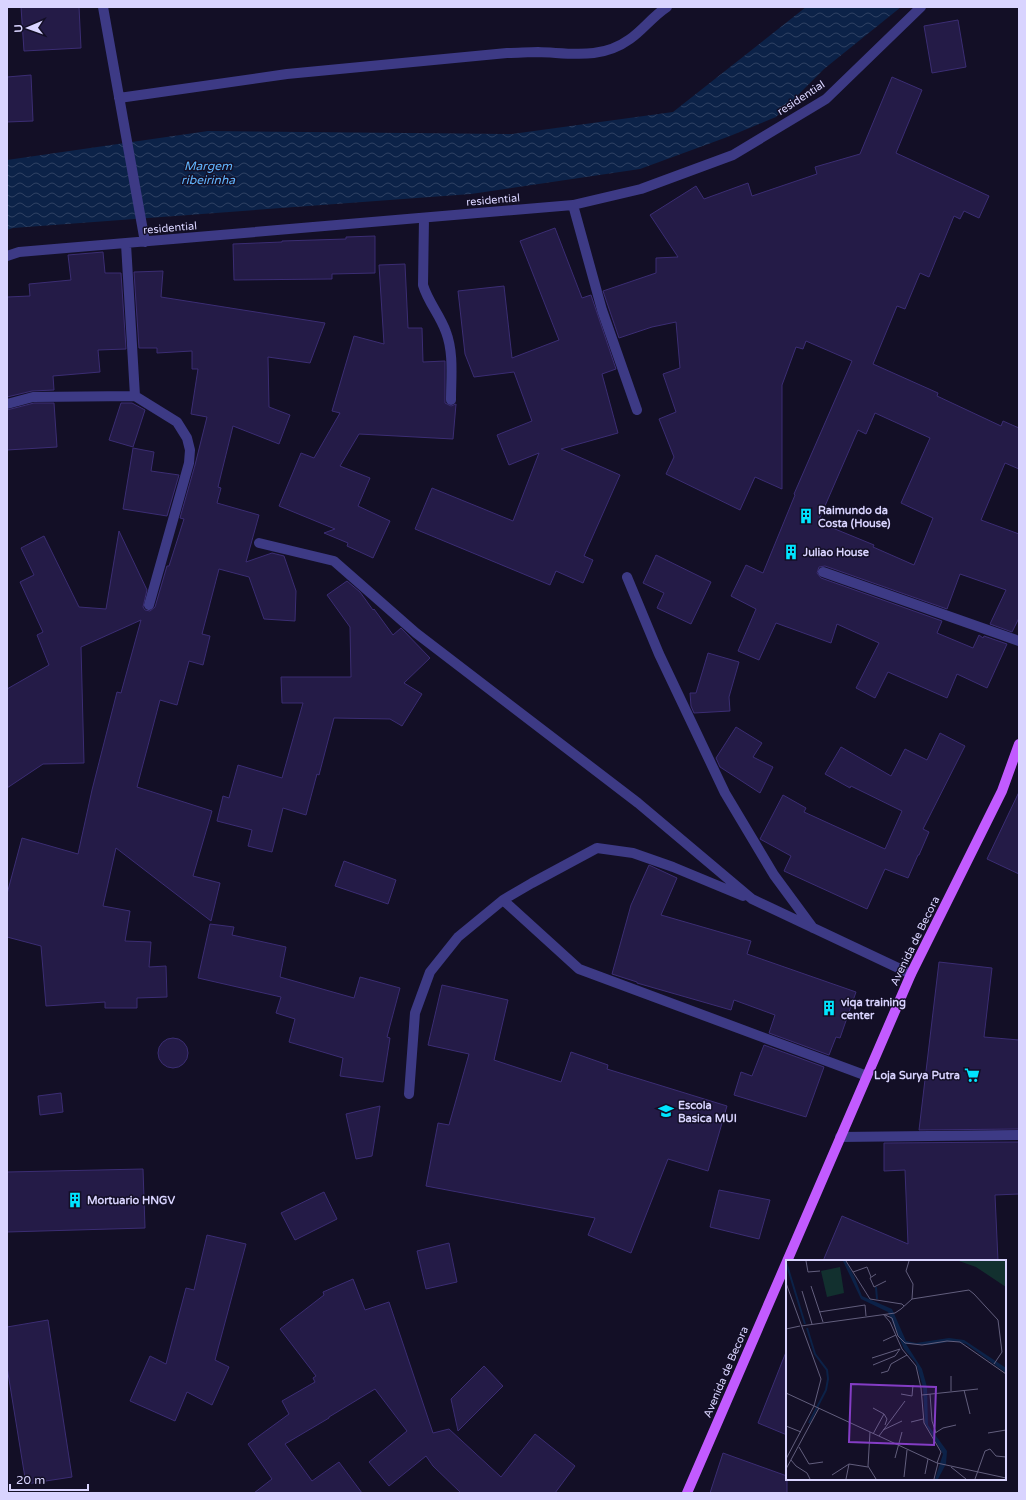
<svg xmlns="http://www.w3.org/2000/svg" width="1026" height="1500" viewBox="0 0 1026 1500" font-family="'Varela Round',sans-serif">
<style>
.water{fill:url(#water-waves)}
.building{fill:#241b47;stroke:#3b2d73;fill-rule:evenodd}
.lines{fill:none;stroke-linecap:round;stroke-linejoin:round}
.minor{stroke:#3d3a85;stroke-width:10}
.major{stroke:#c25bff;stroke-width:10}
.labels{text-anchor:middle;dominant-baseline:central;stroke-width:3;stroke-linejoin:round;paint-order:stroke}
.street-label{font-size:11px;fill:#d9d4ff;stroke:#130f26}
.poi-label{font-size:11px;font-weight:bold;fill:#d9d4ff;stroke:#130f26;text-anchor:start}
.water-label{font-size:12px;font-style:italic;fill:#62b6ff;stroke:#130f26}
.inset-river{fill:none;stroke:#0c2248;stroke-width:2}
.inset-road{fill:none;stroke:#625e7d;stroke-width:1}
.view{fill:#843dc5;fill-opacity:0.15;stroke:#843dc5;stroke-width:2}
.inset-edge{fill:none;stroke:#d9d4ff;stroke-width:2}
</style>
<defs>
<pattern id="water-waves" width="16" height="10" patternUnits="userSpaceOnUse"><rect width="16" height="10" fill="#0c2248"/><path d="M0 5q4-4 8 0t8 0" fill="none" stroke="#2f4163"/></pattern>
</defs>
<rect width="100%" height="100%" fill="#130f26"/>
<path class="water" d="M806,7H901L824,69L776,117L730,136L640,169L471,194L13,228L7,230V160L208,131L512,134L673,112Z"/>
<path class="building" d="M21,7H79L81,48L24,51Z
M958,20L966,67L932,73L924,26Z
M31,75L33,121L7,122V77Z
M892,77L922,90L896,153L989,196L979,218L964,211L960,219L954,216L929,277L920,273L905,309L897,306L873,364L938,393L937,396L1001,426L1003,421L1019,428V469L1005,463L981,520L1019,534V618L1012,632L990,624L1006,590L960,574L947,609L825,566L819,567L817,573L821,578L942,621L937,633L973,648L979,635L983,638L984,636L1007,644L987,688L957,674L947,698L888,672L875,698L856,688L879,643L837,624L831,643L776,623L759,660L738,651L756,609L731,596L746,565L763,573L795,495L794,494L852,361L806,341L803,349L796,347L782,385V489L755,477L740,510L666,474L674,457L659,419L676,412L663,374L680,368L676,322L652,327L619,338L603,291L656,273V258L678,257L650,215L696,186L704,199L748,183L752,196L817,174L815,167L860,154ZM875,413L930,438L901,503L933,518L914,565L873,547L874,545L818,522L858,430L866,434Z
M555,228L582,298L591,295L616,369L602,374L618,433L561,449L620,475L584,556L593,560L583,583L556,571L550,585L415,529L432,488L513,521L539,453L509,465L497,435L532,421L514,372L474,377L465,354L458,291L504,286L512,358L559,340L520,241Z
M375,236V273L332,274V279L234,280L233,244L282,242V241L346,239V237Z
M103,252L105,273H121L126,349L98,350L100,372L53,376L54,390L32,391L7,397V297L30,296L29,284L71,280L68,255Z
M405,264L408,328H422L423,362L445,361V403L451,406L456,404L453,439L359,434L340,466L370,478L358,506L390,521L373,558L347,546L348,543L324,533L335,529L279,506L301,453L314,458L340,413L332,411L354,336L384,344L379,265Z
M163,271L161,297L325,323L310,363L268,357L269,407L290,415L279,444L233,426L218,487L221,488L217,503L259,515L246,562L272,553L284,556L296,591L295,621L264,619L249,577L219,569L202,634L210,636L203,665L189,661L177,705L160,700L137,787L212,811L193,876L220,883L211,921L116,848L103,906L130,911L125,941L151,942L149,967L166,966L167,997L137,998V1008H105V1002L46,1006L41,946L7,937V894L22,838L78,854L92,790L117,692L121,693L141,620L81,647L84,763L43,764L7,788V689L49,665L37,635L43,632L20,582L34,575L21,548L44,536L79,607L106,609L119,531L147,590L143,607L145,610L150,611L155,607L167,566H169L184,519L180,518L195,465L207,417L191,414L198,369H192V351L157,353V348H139L134,272Z
M34,403H54L57,447L7,450V410Z
M121,403H132L145,410L133,447L109,440Z
M133,448L154,452L151,471L179,475L167,516L123,509Z
M656,555L711,582L691,624L657,608L664,593L643,583Z
M347,581L360,592L373,610L374,609L393,635L401,628L430,658L404,683L422,694L402,726L390,719L334,718L319,775L317,774L306,815L283,808L272,852L248,846L252,830L217,821L223,796L229,798L238,765L282,778L303,703H282L281,677H351L350,627L327,595Z
M708,653L739,662L729,697L730,711L694,713L691,706L690,693H696Z
M736,727L762,743L753,757L773,767L760,793L720,767L716,758Z
M940,733L965,746L923,829L929,832L919,855H918L908,878L885,869L867,909L784,871L791,856L760,839L783,795L806,808L804,812L885,849L902,811L851,786L850,788L825,774L841,747L891,776L905,749L927,760Z
M1019,792V874L987,859Z
M344,861L396,880L388,904L335,886Z
M649,865L677,878L661,915L751,941L747,954L856,992L840,1038L836,1037L829,1055L769,1033L775,1015L734,1000L731,1010L637,983V982L612,974L631,905Z
M210,924L234,927L232,935L286,947L280,977L354,998L360,977L400,988L387,1037L390,1038L383,1082L340,1076L343,1058L289,1042L295,1019L276,1013L281,997L198,978Z
M939,962L992,968L984,1037L1019,1040V1129L919,1130Z
M442,985L508,1000L494,1060L561,1082L571,1052L608,1065L607,1069L727,1106L708,1171L668,1159L631,1253L588,1235L595,1218L426,1186L438,1123L449,1125L469,1054L428,1045Z
M158 1053a15 15 0 1 1 30 0a15 15 0 1 1-30 0Z
M764,1045L824,1067L806,1117L734,1095L741,1072L752,1076Z
M61,1093L63,1112L40,1115L38,1096Z
M380,1106L372,1156L356,1159L346,1114Z
M1019,1142V1194L995,1195L998,1261H823L842,1216L908,1244L905,1170L884,1171V1143Z
M143,1169L145,1228L7,1232V1172Z
M719,1190L770,1200L759,1239L710,1227Z
M324,1192L337,1219L295,1240L281,1213Z
M207,1235L246,1244L215,1360L229,1367L212,1405L187,1392L175,1421L130,1401L150,1356L166,1364L186,1288L194,1290Z
M449,1243L457,1282L426,1289L417,1251Z
M353,1279L365,1310L389,1302L433,1433L449,1429L501,1477L535,1434L575,1466L555,1493H461L433,1466L426,1456L389,1486L369,1462L407,1431L375,1389L329,1417V1418L285,1444L312,1481L339,1462L362,1493H254L272,1479L248,1444L289,1414L282,1401L315,1382L313,1378L316,1376L280,1329L324,1295L323,1292Z
M48,1320L72,1477L26,1484L7,1367V1327Z
M786,1352L787,1353V1435L758,1423Z
M484,1366L503,1386L458,1431L451,1399Z
M723,1453L787,1476V1493H710Z"/>
<g class="lines">
<path class="minor" d="M103,7L145,242
M119,98L287,74L507,53C517,53 528,52 538,52C571,53 601,60 630,39C643,30 653,16 667,7
M573,205L602,310L637,410
M424,218L423,285C428,302 440,315 446,332C454,353 451,378 451,400
M126,244L135,396
M7,256L19,252L573,205L641,189L733,155L826,99L921,7
M7,404L33,397L135,396L177,422L187,438L190,450L189,463L149,605
M259,543L334,561L416,633L638,803L752,899L911,974
M823,572L1019,641
M627,577L659,654L725,793L774,875L813,928
M503,900L579,969L867,1076
M409,1094L415,1013L430,972L458,937L503,900L532,883L597,848L633,853L673,867L743,896
M840,1137L1019,1135"/>
<path class="major" d="M687,1493L911,974L1002,791L1019,744"/>
</g>
<defs>
<g id="building-bare" transform="scale(1.2)"><path d="M-4-6H4V6H1V3H-1V6H-4ZM-2.5-4.3h1.7v1.8h-1.7ZM.8-4.3h1.7v1.8H.8ZM-2.5-1h1.7V.8h-1.7ZM.8-1h1.7V.8H.8Z" fill="#00e5ff" stroke="#130f26" stroke-width="2.5" paint-order="stroke"/></g>
<g id="supermarket-bare" transform="scale(1.2)"><path d="M-6-5.5h2.5l.6 2H6L4.5 2H-2.5L-4.4-4H-6ZM-1.5 3.2a1.3 1.3 0 1 0 .1 0ZM3 3.2a1.3 1.3 0 1 0 .1 0Z" fill="#00e5ff" stroke="#130f26" stroke-width="2.5" paint-order="stroke"/></g>
<g id="school-bare" transform="scale(1.2)"><path d="M0-5L7-2L0 1L-7-2ZM-4 1L0 2.5L4 1V4Q0 6-4 4Z" fill="#00e5ff" stroke="#130f26" stroke-width="2.5" paint-order="stroke"/></g>
</defs>
<g fill-rule="evenodd">
<use href="#building-bare" x="806" y="516"/>
<use href="#building-bare" x="791" y="552"/>
<use href="#building-bare" x="829" y="1008"/>
<use href="#supermarket-bare" x="972" y="1075"/>
<use href="#school-bare" x="666" y="1111"/>
<use href="#building-bare" x="75" y="1200"/>
</g>
<g class="labels">
<g class="street-label">
<text transform="translate(801 98) rotate(-33)">residential</text>
<text transform="translate(493 200) rotate(-5)">residential</text>
<text transform="translate(170 228) rotate(-5)">residential</text>
<text transform="translate(915 941) rotate(-64)">Avenida de Becora</text>
<text transform="translate(726 1372) rotate(-67)">Avenida de Becora</text>
</g>
<g class="poi-label">
<text x="818" y="510">Raimundo da<tspan x="818" dy="13">Costa (House)</tspan></text>
<text x="803" y="552">Juliao House</text>
<text x="841" y="1002">viqa training<tspan x="841" dy="13">center</tspan></text>
<text x="960" y="1075" text-anchor="end">Loja Surya Putra</text>
<text x="678" y="1105">Escola<tspan x="678" dy="13">Basica MUI</tspan></text>
<text x="87" y="1200">Mortuario HNGV</text>
</g>
<g class="water-label">
<text x="208" y="166">Margem<tspan x="208" dy="14">ribeirinha</tspan></text>
</g>
</g>
<g transform="translate(786 1260)">
<rect width="220" height="220" fill="#130f26"/>
<path d="M54,7L58,33L41,37L35,11Z" fill="#12302f"/>
<path d="M173,1H220V27L190,7Z" fill="#12302f"/>
<path d="M57,1H60L68,16L76,36L106,49L120,81L130,83L163,78L178,80L220,108V113L180,84L168,81L143,85L120,84L136,109L141,127L142,165L161,191L160,204L152,219H149L157,194L139,163L137,127L130,103L118,89L102,52L75,39Z" fill="#0c2248"/>
<path class="inset-river" d="M0,2L19,64M90,27L91,39M21,68L29,94L41,110L42,119L40,130L23,163"/>
<path class="inset-road" d="M20,1L22,12L34,11M60,1L84,39L116,44L118,46M67,12L81,7L85,17M90,14L84,18L88,27L100,21M0,23L35,119L28,146M25,26L37,62M16,31L26,64M126,39L183,30L188,34L212,60L216,92L208,104M33,52L79,45L80,56M97,54L104,62L116,89L130,106L135,128L138,163L155,192L151,203M99,55L106,58L112,76L119,83L136,85L161,81L174,82L220,114M15,66L109,53L115,49L126,39L127,24L120,11L123,1M0,69L14,66M97,81L110,75M86,98L114,89M87,105L109,96L114,89M95,113L102,111L105,104L121,95M178,130L184,154M165,131V116M0,133L151,203L220,218M115,134L126,136L127,125M144,134L146,161L150,173M136,135L192,129M87,148L98,154L101,159L99,165M125,162L137,159M0,166L15,172M97,170L116,161M84,172L82,206L90,219M149,173L157,168L170,165M202,173L220,170M87,174L98,154M93,176L119,141M13,187L23,204L37,202M109,198L116,172M0,199L28,146M5,200L10,206L21,213L24,219M165,207L180,219M0,209L33,148M139,214L142,199M46,215L63,204L82,207M118,217L121,190M60,219L63,204M148,219L152,203M189,219L199,191L204,189L210,196L220,197"/>
<path class="view" d="M65,124L150,127L148,185L63,182Z"/>
<rect width="220" height="220" class="inset-edge"/>
</g>
<rect width="1026" height="1500" fill="none" stroke="#d9d4ff" stroke-width="16"/>
<g transform="translate(28 28) rotate(268)" stroke="#130f26" stroke-width="3" paint-order="stroke">
<path d="M0-3L7 15L0 10L-7 15Z" fill="#d9d4ff"/>
<text y="-6" font-size="11" font-weight="bold" text-anchor="middle" fill="#d9d4ff">U</text>
</g>
<path d="M10 1484v6h78v-6" fill="none" stroke="#d9d4ff" stroke-width="2"/>
<text x="16" y="1484" font-size="12" fill="#d9d4ff" stroke="#130f26" stroke-width="3" paint-order="stroke">20 m</text>
</svg>
